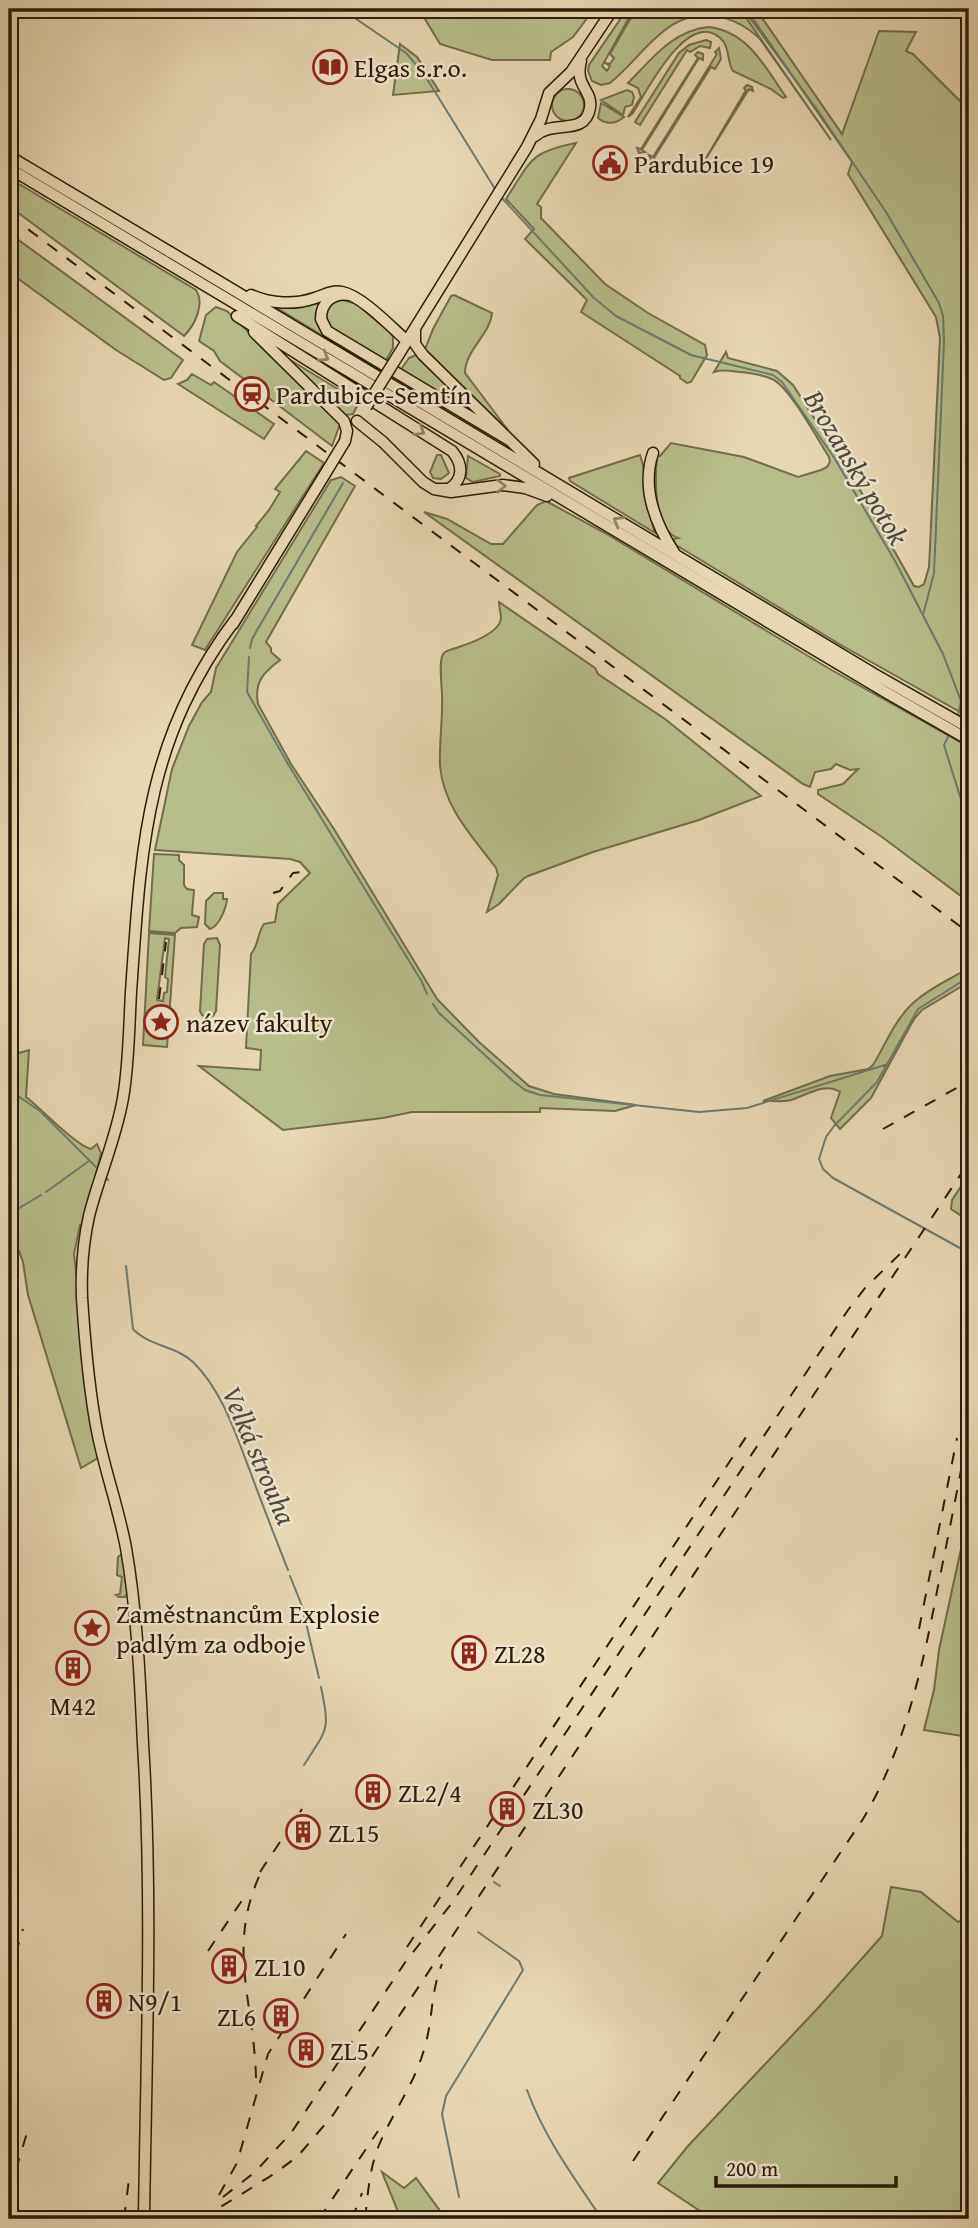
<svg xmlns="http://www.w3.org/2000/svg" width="978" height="2228" viewBox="0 0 978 2228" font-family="'Gentium Book Plus',serif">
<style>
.green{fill:#b8be8b;stroke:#726d4b;stroke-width:2;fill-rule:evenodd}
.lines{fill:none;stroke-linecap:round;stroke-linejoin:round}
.stream{stroke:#6c7a6f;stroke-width:2}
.primary-casing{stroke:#2b1c0b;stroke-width:13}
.trunk-casing{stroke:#2b1c0b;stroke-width:13}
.primary{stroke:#e8d7b3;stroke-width:10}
.trunk{stroke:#e8d7b3;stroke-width:10}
.rail{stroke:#2b1c0b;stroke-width:2;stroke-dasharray:12 12;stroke-linecap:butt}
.primary-bridge-casing{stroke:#2b1c0b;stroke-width:13;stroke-linecap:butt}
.primary-bridge{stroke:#e8d7b3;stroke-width:10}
.oneway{stroke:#938367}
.labels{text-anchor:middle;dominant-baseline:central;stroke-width:5;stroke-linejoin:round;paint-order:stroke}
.poi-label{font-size:26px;fill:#2b1c0b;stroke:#f0e5ce;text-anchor:start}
.water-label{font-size:28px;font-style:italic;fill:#4c4b3d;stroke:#f0e5ce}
</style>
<rect width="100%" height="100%" fill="#e8d7b3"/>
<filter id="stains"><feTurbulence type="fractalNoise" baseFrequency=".00286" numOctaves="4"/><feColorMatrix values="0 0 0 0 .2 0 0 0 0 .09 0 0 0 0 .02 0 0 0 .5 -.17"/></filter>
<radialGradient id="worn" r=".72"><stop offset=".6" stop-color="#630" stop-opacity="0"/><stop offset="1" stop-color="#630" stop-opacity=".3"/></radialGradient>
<path class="green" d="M419,9H594L573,37L551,52L550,60H492L440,44Z
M624,9H634L602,66L607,71L610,66L605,63L610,64L614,58L610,54L636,9H740L831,140L760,39C734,14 696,6 665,30C645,45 630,67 610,83L601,85L592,81L588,71L589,65L619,21Z
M746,9H756L842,134L879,31L916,32L906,51L913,54L969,110V717L841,645L676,545L673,539L678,538C653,530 655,477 657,456H660L671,443L744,457L798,477L821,470L827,467L830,462L829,457C818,440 789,386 772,379C763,375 750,373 740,372C731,371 723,369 714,372L726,352L728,358L777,371L793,385L859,488L914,586L919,587L924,584L929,567L940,338L936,317L848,174L852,162Z
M708,27C748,31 765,67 786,97L783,98L771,89L733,71C727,62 730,50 723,41C690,3 645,94 633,113L628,117L641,97L638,88L628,83C652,59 672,31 708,27Z
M706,40L711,42L710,48L700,46L690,52L687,50L640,125L635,122L679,53L689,45Z
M400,44L417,57L439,91L393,95Z
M719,48L721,59L715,69L711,67L654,158L657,160L652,162L649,155L653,157L717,54L715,52Z
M698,52L703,54V60L699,58L642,150L645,152L639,153L637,148L641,149L698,58L695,55Z
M747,85L752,87L753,91L749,89L702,165L746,90L744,88Z
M552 105a16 16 0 1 1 32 0a16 16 0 1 1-32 0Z
M627,90L632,92L634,97L632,105L625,107L623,115L601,100Z
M601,103L624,117C616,124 606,125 598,118Z
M576,143L537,204L541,207V218L605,284L648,313L705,345L707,355L691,382L687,383L680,378V376L581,312L587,300L525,239L534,229L506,199C531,161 529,152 576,143Z
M9,178L196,290C205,304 195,325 184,336L9,206Z
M9,233L183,360L171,378L164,380L116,350L9,272Z
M454,295L492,313C490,335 465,350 465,373L508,430L424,352L433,329L451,296Z
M339,299L357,304L389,331L393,337V348L385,362L326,324C325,310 326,306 339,299Z
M323,300L318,319L381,368L379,370L277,308L278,306Z
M216,307L227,311L337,419L340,424L332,446L220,361L214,351L199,341L206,315Z
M416,355L489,425L400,371L409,358Z
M287,358L359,402L353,414L345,415Z
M192,374L211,385L214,382L274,424L264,439L178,384L187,380Z
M306,451L324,463L205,650L192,645L237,552L257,527L256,526L269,510L280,492L275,489Z
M437,455H441L449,473L441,479L433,478L430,472Z
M640,455C649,480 646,508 655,533L570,481L569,478Z
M468,456L500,474V476L473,482L466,478Z
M341,477L355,486L266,642L271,648V652L280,660C263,673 254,682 258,704L291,764L334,829L437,999L479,1042L529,1086L554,1094L636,1105L615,1111L540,1108V1112H412L383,1118L283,1130L199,1066L260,1070L261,1050L246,1048L251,954C259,945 257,933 264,924L275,922L278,904L310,873L300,862L290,859L155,850L172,769L189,726L202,702L211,692L216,668L331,480Z
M546,501L605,533L828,668L969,747V902L882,837L818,794V790L843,784L858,769L850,770L836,764L831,769L815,772L810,787L803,784L424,512L447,519L491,544H503L537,505Z
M499,602L595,668L598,674L665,719L761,796L699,820L593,852L528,876L523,879L499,904L487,912L498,875L496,868C472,836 444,808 440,766C439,742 443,719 442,695C442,687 438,658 444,653C447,650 454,649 459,647C471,643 500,633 501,618C501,613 499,607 499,602Z
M154,854L179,855V860L184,865V885L187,889L194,890L192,915L199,917L197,927L181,928L175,933L149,931Z
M214,893H223V899H227C226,909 219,926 210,929L205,924L206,901Z
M149,933L175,935L167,1047L143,1045ZM165,938L169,939L165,977L168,979L167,992L164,993L163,1001L157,1000Z
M217,938L220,945L216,1011L213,1016L207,1018L202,1015L200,1011L204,944L207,939Z
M969,968V982L922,1010L914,1019L871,1098L840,1129L831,1118L840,1092C825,1082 807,1095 791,1100C783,1102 772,1101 763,1101L830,1076L868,1069L873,1065C885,1045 895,1020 912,1004C928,989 950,979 969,968Z
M29,1050L26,1097C42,1109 75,1145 91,1149L97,1144L101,1153L84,1225H80L74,1254L98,1458L81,1468L28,1295L23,1262L9,1224V1080L13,1074L15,1054Z
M969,1174V1221L951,1209L952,1200Z
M969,1512V1737L924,1730L934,1690L939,1650Z
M121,1555L123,1556L128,1592L125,1597H119L116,1595L120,1594L122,1577L117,1575L118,1557Z
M891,1887L921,1892L958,1922L969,1915V2219H712L658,2183L688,2146L818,2008L882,1936Z
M382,2172L404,2188L416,2178L446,2219H401Z"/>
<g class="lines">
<path class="stream" d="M221,9C242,23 266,16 290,14
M290,9V14L329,11L346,12L406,53L424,74L495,189
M743,9L816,108L886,212L939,303L943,316L944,342L934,573L923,615
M501,197L594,298L616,316L691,355L773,375L782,382L835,459L895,561L943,654L961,701L958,716
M250,648L252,639L343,483
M249,657L247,692L288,764L422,982L427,994
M950,733L944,745L969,825
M969,977L918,1009L877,1082L834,1126L826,1137L819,1159L823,1169L833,1178L969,1253
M433,1004L439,1013L512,1080L525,1090L540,1095L699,1112L747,1108L888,1064
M9,1090L40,1111L99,1170
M106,1178L108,1180
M46,1192L89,1161
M9,1214L41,1195
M126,1266L133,1329C149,1346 176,1346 193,1362C222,1390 236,1435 250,1471C262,1504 275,1537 288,1570
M290,1576L302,1606L319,1678
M304,1765C328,1727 330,1732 321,1687
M494,1882L500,1886
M527,2090C544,2137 574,2178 602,2219
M459,2197L442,2114L446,2096L523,1970L519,1961L478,1932"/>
<g class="primary-casing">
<path id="primary" d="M535,136C553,119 585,137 590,108C593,90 574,86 581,61
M170,252L876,675L969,728
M164,261L887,693L969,740
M251,295C271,304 295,305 315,298C324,295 332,290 342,292C362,296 391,327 407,341
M350,295C333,292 321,302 321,319L327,331L509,440
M237,316L452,451C463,464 464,479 449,489H434
M415,330V344L423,355L534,464
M254,332L344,421L347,431L345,441
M394,362L527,147L541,119L549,93L571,72L613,9
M357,421L383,442L423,482L434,489L451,492L503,485L525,488L547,496
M653,453C641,488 656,525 675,554
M233,624L325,474
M144,2219C146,2061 153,1902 143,1744C140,1678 137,1612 126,1548C119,1510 106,1474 98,1436C89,1392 85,1344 82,1298C81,1271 83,1243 89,1216C99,1176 116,1139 123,1098C129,1063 129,1027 131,992C141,849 145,740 235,620"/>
</g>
<g class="trunk-casing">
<path id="trunk" d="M9,156L170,252
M9,168L164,261"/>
</g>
<use href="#primary" class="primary"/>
<use href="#trunk" class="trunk"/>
<path class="rail" d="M9,215L969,933
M273,893L280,891L293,873L303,872
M159,999L166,942
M883,1129L969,1081
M963,1407L969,1376
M962,1436L969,1400
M919,1629L957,1438
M260,1872L302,1809
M407,1947L752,1428
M208,1951L247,1893
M9,1977L23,1929
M256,2078C254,1997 224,1943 265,1864
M633,2161L863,1819C905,1748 923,1666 938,1586C949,1533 959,1481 969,1428
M9,2193L29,2126
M219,2195L237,2163L268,2054L346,1934
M223,2197L255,2172L291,2133L406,1961L452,1903L848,1310L865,1288L903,1251
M124,2219L129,2179
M201,2219L274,2174L298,2156L333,2115L969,1162
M319,2219L378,2131
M352,2219L362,2193
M365,2219C368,2194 369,2170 379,2145C392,2114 413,2086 423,2053C433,2024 430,1993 442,1964"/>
<g class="primary-bridge-casing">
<path id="primary-bridge" d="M366,407L394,362
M325,474L345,441"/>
</g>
<use href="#primary-bridge" class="primary-bridge"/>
</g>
<defs><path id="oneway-chevron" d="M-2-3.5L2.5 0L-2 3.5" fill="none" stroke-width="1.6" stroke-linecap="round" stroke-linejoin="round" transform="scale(1.75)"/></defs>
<g class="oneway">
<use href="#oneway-chevron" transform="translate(324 357) rotate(31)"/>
<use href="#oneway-chevron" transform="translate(420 431) rotate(32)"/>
<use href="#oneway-chevron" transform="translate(501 486)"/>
<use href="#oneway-chevron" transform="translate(618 521) rotate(-149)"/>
</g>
<defs>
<g id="library-ring" transform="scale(1.75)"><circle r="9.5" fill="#f0e5ce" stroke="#8f2418" stroke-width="1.5"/><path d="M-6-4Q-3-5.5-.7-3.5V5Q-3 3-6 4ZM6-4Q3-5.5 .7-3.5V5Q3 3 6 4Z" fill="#8f2418"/></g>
<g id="civic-ring" transform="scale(1.75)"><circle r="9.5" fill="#f0e5ce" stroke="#8f2418" stroke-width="1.5"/><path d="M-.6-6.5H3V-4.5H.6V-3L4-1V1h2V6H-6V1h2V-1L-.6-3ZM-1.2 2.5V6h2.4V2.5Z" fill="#8f2418"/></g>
<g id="station-ring" transform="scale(1.75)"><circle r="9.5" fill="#f0e5ce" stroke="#8f2418" stroke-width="1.5"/><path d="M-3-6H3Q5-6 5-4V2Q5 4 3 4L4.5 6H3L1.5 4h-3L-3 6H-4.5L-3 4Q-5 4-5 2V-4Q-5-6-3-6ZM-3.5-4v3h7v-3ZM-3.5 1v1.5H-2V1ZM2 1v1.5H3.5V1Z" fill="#8f2418"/></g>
<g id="sight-ring" transform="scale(1.75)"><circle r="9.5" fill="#f0e5ce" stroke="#8f2418" stroke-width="1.5"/><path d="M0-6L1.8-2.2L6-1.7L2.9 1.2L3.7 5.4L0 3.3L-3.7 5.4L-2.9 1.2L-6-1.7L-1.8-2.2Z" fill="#8f2418"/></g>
<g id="building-ring" transform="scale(1.75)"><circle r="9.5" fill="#f0e5ce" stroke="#8f2418" stroke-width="1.5"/><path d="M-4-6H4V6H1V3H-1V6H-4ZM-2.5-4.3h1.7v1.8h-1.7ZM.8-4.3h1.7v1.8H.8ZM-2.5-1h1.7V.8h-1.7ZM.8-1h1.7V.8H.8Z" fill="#8f2418"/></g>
</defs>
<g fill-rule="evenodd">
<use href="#library-ring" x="330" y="67"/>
<use href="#civic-ring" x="610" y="163"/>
<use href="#station-ring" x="252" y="394"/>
<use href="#sight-ring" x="161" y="1022"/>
<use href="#sight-ring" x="92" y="1628"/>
<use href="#building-ring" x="469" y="1653"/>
<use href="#building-ring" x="73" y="1668"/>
<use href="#building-ring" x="373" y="1792"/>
<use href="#building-ring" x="507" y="1809"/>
<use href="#building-ring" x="303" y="1832"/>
<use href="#building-ring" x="229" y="1966"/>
<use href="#building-ring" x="104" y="2001"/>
<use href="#building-ring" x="281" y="2016"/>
<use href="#building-ring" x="306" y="2050"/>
</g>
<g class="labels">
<g class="poi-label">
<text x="354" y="67">Elgas s.r.o.</text>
<text x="634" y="163">Pardubice 19</text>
<text x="276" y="394">Pardubice-Semtín</text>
<text x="186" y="1022">název fakulty</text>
<text x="116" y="1613">Zaměstnancům Explosie<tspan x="116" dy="30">padlým za odboje</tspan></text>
<text x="494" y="1653">ZL28</text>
<text x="73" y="1705" text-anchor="middle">M42</text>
<text x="398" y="1792">ZL2/4</text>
<text x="532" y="1809">ZL30</text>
<text x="328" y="1832">ZL15</text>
<text x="254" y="1966">ZL10</text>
<text x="128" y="2001">N9/1</text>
<text x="256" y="2016" text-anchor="end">ZL6</text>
<text x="330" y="2050">ZL5</text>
</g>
<g class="water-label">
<text transform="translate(857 467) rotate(59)">Brozanský potok</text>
<text transform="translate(260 1455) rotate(67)">Velká strouha</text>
</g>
</g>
<rect width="978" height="2228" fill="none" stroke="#e8d7b3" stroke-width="35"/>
<rect x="10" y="10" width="957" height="2207" fill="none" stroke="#2b1c0b" stroke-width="3.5"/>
<rect x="18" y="18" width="943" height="2193" fill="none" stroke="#2b1c0b" stroke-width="2"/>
<path d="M716 2176v10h180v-10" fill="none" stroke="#2b1c0b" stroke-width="3.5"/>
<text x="726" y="2176" font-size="21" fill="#2b1c0b" stroke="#f0e5ce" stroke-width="5" paint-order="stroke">200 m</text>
<rect width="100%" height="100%" filter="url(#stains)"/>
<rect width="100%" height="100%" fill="url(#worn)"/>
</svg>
